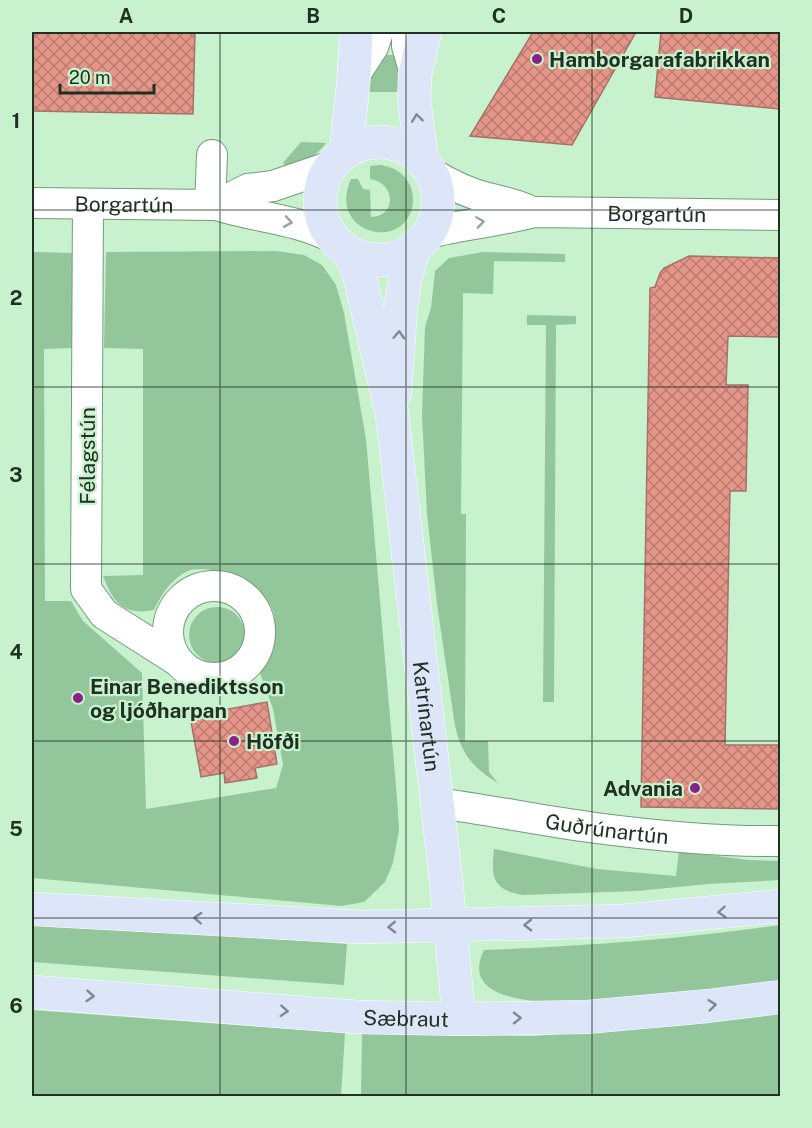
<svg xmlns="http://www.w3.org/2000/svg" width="812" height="1128" viewBox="0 0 812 1128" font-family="'Public Sans',sans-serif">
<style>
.green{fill:#94c69c}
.building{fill:url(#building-cross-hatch);stroke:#a5726a;stroke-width:1.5}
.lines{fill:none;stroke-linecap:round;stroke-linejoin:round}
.minor-casing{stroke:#749c7b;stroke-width:32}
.major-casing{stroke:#fff;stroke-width:34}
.minor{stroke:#fff;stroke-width:30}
.major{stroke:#dde5f9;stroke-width:33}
.oneway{stroke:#7e8a8e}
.oneway2{stroke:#9ba29c}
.grid{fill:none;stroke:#203022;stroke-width:1.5;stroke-opacity:0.55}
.poi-dot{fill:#8a2187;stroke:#c7f2cd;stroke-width:2}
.labels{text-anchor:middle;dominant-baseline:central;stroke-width:4.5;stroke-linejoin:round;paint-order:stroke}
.poi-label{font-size:21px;font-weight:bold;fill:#203022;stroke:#c7f2cd;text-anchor:start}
.street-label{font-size:21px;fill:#203022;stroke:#c7f2cd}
.neatline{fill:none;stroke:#203022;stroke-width:2}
.grid-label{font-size:20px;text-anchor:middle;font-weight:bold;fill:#203022}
</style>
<defs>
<pattern id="building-cross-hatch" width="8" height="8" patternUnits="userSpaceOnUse" patternTransform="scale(1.5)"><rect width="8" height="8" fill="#e69689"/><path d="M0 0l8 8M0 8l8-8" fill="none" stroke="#ba7b70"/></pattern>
</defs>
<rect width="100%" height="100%" fill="#c7f2cd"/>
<path class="green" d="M383,55H398L401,92H363L364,81Z
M301,142L326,143C316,157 303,162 288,168L283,163Z
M380,165C394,167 403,172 410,185C413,192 414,200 412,208C400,253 327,231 351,179H358L363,189L370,190L371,217C397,216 396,183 370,179V166Z
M276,251L304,255L322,265L336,285L344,313L366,439L397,798L399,830L393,863L385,882L364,902L341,906L32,878V252L75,253V348L44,349L45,601H71L83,621L142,673L146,809L276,788L283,765L273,709L260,673C269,655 277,635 274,615C272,600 246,579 232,573C226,571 197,568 191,570C174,575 161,595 154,610C123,616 113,602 103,576L143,575V349L104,348L106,252Z
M483,252L565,254V262L494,261L493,294L463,293L461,514H466L465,741H488L489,772L498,783C473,768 462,755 455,726L437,604L427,514L422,415L425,327L431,308L435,271L449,258Z
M527,315L576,316V324L556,325L554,702H543L546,325H527Z
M189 635a28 28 0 1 1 56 0a28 28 0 1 1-56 0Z
M494,849L597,869L676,876L679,851L749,860L780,861V880L708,884L637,891L523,895C492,890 491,877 494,849Z
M32,920L347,944L344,985L32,962Z
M780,925V982C744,986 707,990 670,994C639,997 446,1027 484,950C584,946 682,939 780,925Z
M32,1010L345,1033L341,1096H32Z
M780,1012V1096H361L362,1034L533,1036L687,1025Z"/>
<path class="building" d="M32,32H195L193,114L32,111Z
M533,32H636L572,145L470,136Z
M661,32H780V109L655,97Z
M689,256L780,258V337L728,336L726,385H748L746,491H730L725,745H780V809L641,807L650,288L655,287L660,273L664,268Z
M267,702L277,764L255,768L257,778L225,783L224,773L201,777L190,716Z"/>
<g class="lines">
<g class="minor-casing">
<g id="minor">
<path d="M407,32V46L415,74"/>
<path d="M354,76L373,47L378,32"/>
<path d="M431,173C449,184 467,193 488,198C503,202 516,204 530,211"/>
<path id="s1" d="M32,203L216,205C254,217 296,219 331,237"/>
<path d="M88,204L86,589L104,614L178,661"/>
<path d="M210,205L212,155"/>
<path d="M216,205L248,189L273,186L332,166"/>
<path id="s2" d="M429,233C463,224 498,222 533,212L780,215"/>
<circle cx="214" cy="632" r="46"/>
<path id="s3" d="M437,803C490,810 543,821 596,828C657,836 719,842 780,841"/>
</g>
</g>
<g class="major-casing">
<g id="major">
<circle cx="379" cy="201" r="59"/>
<path d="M346,152L354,76L356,32"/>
<path d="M422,161L414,100L415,74L425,32"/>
<path id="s4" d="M350,253L360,278L392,414L446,880L459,1019"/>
<path d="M395,392L401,305L405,280L414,249"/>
<path d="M32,909L361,927L624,921L780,906"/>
<path id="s5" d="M32,992L357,1017L459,1019L587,1017L708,1006L780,997"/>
</g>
</g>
<use href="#minor" class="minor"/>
<use href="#major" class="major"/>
</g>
<defs><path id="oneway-chevron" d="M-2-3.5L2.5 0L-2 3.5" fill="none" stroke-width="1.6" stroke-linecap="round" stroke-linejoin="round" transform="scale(1.5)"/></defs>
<g class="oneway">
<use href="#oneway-chevron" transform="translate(417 118) rotate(-97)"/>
<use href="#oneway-chevron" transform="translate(399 335) rotate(-87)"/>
<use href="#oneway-chevron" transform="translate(722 912) rotate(175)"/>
<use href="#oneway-chevron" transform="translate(198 918) rotate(-177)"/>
<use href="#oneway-chevron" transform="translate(528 925) rotate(179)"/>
<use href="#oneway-chevron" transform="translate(392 927) rotate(179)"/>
<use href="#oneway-chevron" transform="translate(90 996) rotate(4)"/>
<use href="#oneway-chevron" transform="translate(712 1005) rotate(-6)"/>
<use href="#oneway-chevron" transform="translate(284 1011) rotate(4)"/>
<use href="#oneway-chevron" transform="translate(517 1018) rotate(-1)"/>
</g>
<g class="oneway2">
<use href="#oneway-chevron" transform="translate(288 222) rotate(10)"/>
<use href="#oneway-chevron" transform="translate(480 222) rotate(-8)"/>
</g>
<path class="grid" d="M220,32V1096M406,32V1096M592,32V1096M32,210H780M32,387H780M32,564H780M32,741H780M32,918H780"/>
<g class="poi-dot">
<circle cx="537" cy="59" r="6"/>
<circle cx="78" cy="698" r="6"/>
<circle cx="234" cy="741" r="6"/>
<circle cx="695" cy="788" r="6"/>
</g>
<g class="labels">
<g class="poi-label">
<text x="549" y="59">Hamborgarafabrikkan</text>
<text x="90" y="686">Einar Benediktsson<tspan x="90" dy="24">og ljóðharpan</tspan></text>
<text x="246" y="741">Höfði</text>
<text x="683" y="788" text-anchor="end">Advania</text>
</g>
<g class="street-label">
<text stroke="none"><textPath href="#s1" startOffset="92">Borgartún</textPath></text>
<text stroke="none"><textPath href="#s2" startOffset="230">Borgartún</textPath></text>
<text transform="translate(87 456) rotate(-90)">Félagstún</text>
<text stroke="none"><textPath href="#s4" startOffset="471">Katrínartún</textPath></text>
<text stroke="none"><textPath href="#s3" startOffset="172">Guðrúnartún</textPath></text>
<text stroke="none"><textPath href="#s5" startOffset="375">Sæbraut</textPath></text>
</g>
</g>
<rect width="812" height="1128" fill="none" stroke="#c7f2cd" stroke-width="66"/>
<path d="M60 84v9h94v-9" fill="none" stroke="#203022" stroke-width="3"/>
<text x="69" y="84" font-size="18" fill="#203022" stroke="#c7f2cd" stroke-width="4.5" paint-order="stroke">20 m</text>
<rect x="33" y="33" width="746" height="1062" class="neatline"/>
<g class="grid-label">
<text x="126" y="23">A</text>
<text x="313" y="23">B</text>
<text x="499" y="23">C</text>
<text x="686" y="23">D</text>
<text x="16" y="128">1</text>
<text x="16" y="305">2</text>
<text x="16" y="482">3</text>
<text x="16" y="659">4</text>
<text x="16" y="836">5</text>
<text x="16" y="1013">6</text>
</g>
</svg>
